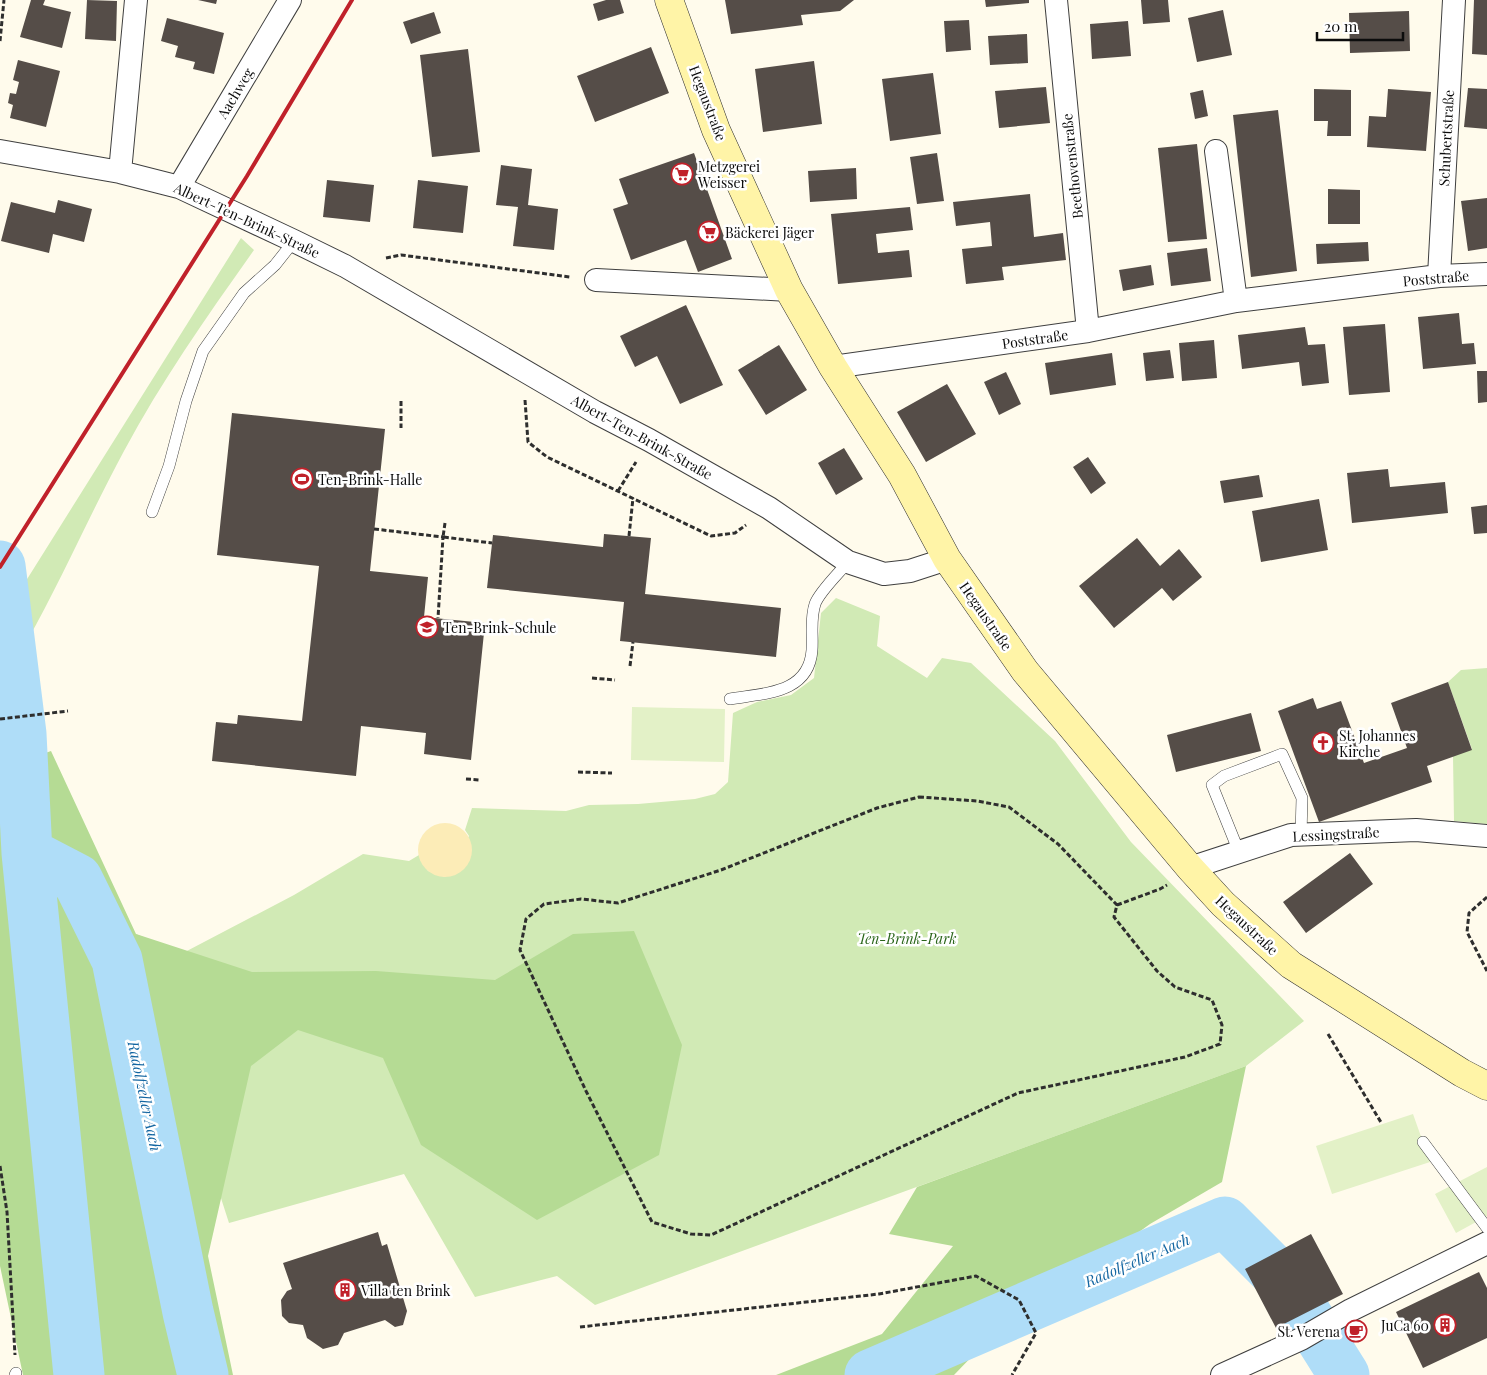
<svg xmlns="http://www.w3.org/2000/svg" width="1487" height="1375" viewBox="0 0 1487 1375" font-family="'Playfair Display',serif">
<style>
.green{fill:#d1eab5}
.forest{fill:#b5db94}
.sand{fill:#fcecb7}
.pitch{fill:#e3f1c7}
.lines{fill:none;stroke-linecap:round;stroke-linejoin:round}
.river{stroke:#afddf8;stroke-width:51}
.building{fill:#554d48}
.lane-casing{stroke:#3f3f3f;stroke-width:12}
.street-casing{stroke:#3f3f3f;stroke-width:24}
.secondary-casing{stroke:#2e2e2e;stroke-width:29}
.path{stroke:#2e2e2e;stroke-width:3;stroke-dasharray:5 2.5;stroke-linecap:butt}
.lane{stroke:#fff;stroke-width:11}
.street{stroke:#fff;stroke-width:22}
.secondary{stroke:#fff4a7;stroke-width:28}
.rail{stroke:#c0212a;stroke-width:4}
.labels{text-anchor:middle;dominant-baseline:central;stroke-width:5;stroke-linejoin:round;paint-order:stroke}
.street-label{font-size:14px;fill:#0c0c0c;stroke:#fff}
.poi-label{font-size:14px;fill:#0c0c0c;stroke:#fff;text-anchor:start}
.park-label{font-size:14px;font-style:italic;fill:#2b661b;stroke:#fff}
.water-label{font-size:15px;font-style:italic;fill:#1265a1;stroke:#fff}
</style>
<rect width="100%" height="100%" fill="#fffbec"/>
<path class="green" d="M241,238L254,250C208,315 162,380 124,451C90,514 62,579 27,641L19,592Z
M836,598L880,616L877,646L927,678L942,658L971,663L1055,741L1131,842L1304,1021L1246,1066L595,1305L557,1276L475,1297L404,1174L229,1223L136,934L183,953L294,895L363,854L409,861L419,855L428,871L445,877L469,836L465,830L472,808L566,811L589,805L638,804L695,799L715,794L728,782L733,713L757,702L791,695L814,678L821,613Z
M1487,668V824L1454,821L1453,756L1472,749L1448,682L1461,670Z"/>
<path class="forest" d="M51,751L136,934L252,972L376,971L495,980L573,934L634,931L682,1045L659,1155L537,1220L421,1145L383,1058L298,1030L251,1066L208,1256L233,1375H23L0,1266V769Z
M1246,1066L1222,1182L1150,1224L981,1347L954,1375H776L882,1334L953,1246L889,1234L917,1187Z"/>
<path class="sand" d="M418 850a27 27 0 1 1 54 0a27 27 0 1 1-54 0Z"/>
<path class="pitch" d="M632,707L725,709L724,762L631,760Z
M1413,1114L1430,1162L1332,1194L1316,1146Z
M1487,1167V1216L1456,1233L1435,1194Z"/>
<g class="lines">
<path class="river" d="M0,566L21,734L27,853L79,1375
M27,853L77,879L117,960L188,1312L203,1375
M870,1375L1225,1222L1287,1284L1344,1375"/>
</g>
<path class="building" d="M31,0H45L43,5L71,12L62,48L20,37Z
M87,0L117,1L116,41L85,39Z
M198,0H217L216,4Z
M606,0H620L624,13L598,21L593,4Z
M725,0H854L840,11L801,15L803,25L731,34Z
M985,0H1029V3L986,7Z
M1141,0H1168L1170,22L1143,24Z
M1474,0H1487V55L1472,54Z
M1223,10L1232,55L1197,62L1188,18Z
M1409,11L1410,51L1350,53L1349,13Z
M434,12L441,33L411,44L403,22Z
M167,18L224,33L214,74L193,69L195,62L175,57L178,46L161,41Z
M969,20L971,50L946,52L944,21Z
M1128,21L1131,56L1092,59L1090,24Z
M1027,34L1028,63L990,65L988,36Z
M651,47L669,93L595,122L577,76Z
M468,49L480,152L432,157L420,55Z
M18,60L60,71L46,127L10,118L13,105L8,103L10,93L16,94L19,82L13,80Z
M814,61L822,124L763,132L755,69Z
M933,73L941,134L890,141L882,79Z
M1046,87L1050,123L999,128L995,91Z
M1468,88L1487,89V129L1464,127Z
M1314,89L1351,90V136H1327L1328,121H1314Z
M1388,89L1431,92L1426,151L1367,147L1369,116L1386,117Z
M1203,90L1208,116L1195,119L1190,93Z
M1278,110L1297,271L1251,277L1233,115Z
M1197,144L1207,239L1168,242L1158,148Z
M694,153L732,259L698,272L686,240L631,260L613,209L628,204L619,179Z
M937,153L944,201L917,204L910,157Z
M501,165L532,169L528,205L558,209L554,250L513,246L518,207L496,205Z
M856,168L857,199L810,202L808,171Z
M327,180L374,185L370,222L323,217Z
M418,180L468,186L463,233L413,228Z
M1328,189L1360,190V224H1328Z
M1030,194L1034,237L1063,233L1066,260L1002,267L1004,280L966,284L962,249L992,246L990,222L956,226L953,202Z
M1487,198V248L1468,251L1461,201Z
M58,200L92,209L84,242L53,234L49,253L1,241L11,202L55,213Z
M910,207L913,230L876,234L878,253L909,250L912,277L838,284L831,214Z
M1368,242L1369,261L1317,264L1316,244Z
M1207,248L1211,281L1171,286L1167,253Z
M1151,265L1154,285L1123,291L1119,270Z
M686,305L723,385L680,404L657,356L635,367L620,336Z
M1459,313L1462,344L1474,343L1476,364L1423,369L1418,317Z
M1385,324L1390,392L1349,395L1343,327Z
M1305,327L1308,345L1325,344L1329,383L1302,386L1299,362L1242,369L1238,335Z
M1214,340L1217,378L1182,381L1179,343Z
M779,345L807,390L766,415L738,370Z
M1170,350L1174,378L1146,381L1143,353Z
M1112,353L1116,385L1050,395L1045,363Z
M1477,371H1487V402L1478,403Z
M1006,372L1021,404L999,415L984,382Z
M947,384L976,434L926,462L897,412Z
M232,413L385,429L370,571L428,577L424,617L485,623L471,760L424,754L426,733L361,726L356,776L212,761L216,722L237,724L238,715L302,721L319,566L217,555Z
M844,448L863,479L836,495L818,463Z
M1088,457L1106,483L1091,494L1073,467Z
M1388,469L1390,487L1445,482L1448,513L1352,523L1347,473Z
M1259,475L1263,497L1224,503L1220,481Z
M1319,499L1328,550L1261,562L1252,511Z
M1487,505V533L1474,534L1471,507Z
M604,534L651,538L645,594L781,608L776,657L620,641L624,602L487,588L493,535L603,547Z
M1137,538L1160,566L1179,549L1202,577L1173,601L1162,588L1114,628L1079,586Z
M1448,682L1472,750L1427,766L1432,782L1319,822L1278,711L1313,698L1317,709L1341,701L1364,763L1407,748L1391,703Z
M1251,713L1261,751L1176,772L1167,735Z
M1350,853L1373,884L1306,933L1283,902Z
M378,1232L382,1246L387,1244L407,1311L403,1325L395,1327L385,1320L344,1333L338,1345L323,1349L307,1338L303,1325L289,1323L282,1316L281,1300L287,1291L292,1289L283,1263Z
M1311,1234L1343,1294L1276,1328L1245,1269Z
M1479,1272L1487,1288V1338L1423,1368L1396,1312Z"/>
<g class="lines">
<g class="lane-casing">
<path id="lane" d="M152,512L169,466L186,401L203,351L244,293L275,265L294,241
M730,699C764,693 809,694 812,650C813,634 810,619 815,604C819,592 840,572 848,562
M1239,852L1212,785L1224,776L1282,754L1302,798L1301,835
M1423,1142L1487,1228
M15,1375L16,1373"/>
</g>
<g class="street-casing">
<path id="street" d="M1056,0L1088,331
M0,151L120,172L179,187L294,241L345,266L595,412L649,440L769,508L848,562L884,574L910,571L947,559
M1216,151L1236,301
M120,172L136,0
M179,187L290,0
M1439,276L1454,0
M596,280L789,290
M833,367L1088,331L1236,301L1439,276L1487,274
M1190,868L1291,835L1416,830L1487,836
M1222,1375L1301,1339L1351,1310L1487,1243"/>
</g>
<g class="secondary-casing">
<path id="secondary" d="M669,0L716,130L789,290L833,367L902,475L947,559L1025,671L1190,868L1223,904L1291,965L1462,1073L1487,1086"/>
</g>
<path class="path" d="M0,41L4,0
M386,258L401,255L570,277
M525,400L528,442L547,457L711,536L735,533L746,525
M401,401V428
M618,491L636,462
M445,523L443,537L492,543
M374,529L443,537L438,618
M629,536L633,498
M630,666L633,642
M592,678L615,680
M0,719L68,711
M578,772L612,773
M466,779L480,780
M919,797L977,801L1009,807L1058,844L1117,905L1114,917L1157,971L1175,987L1212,1000L1222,1025L1220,1044L1185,1057L1018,1093L711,1235L691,1234L652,1222L586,1091L520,950L526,919L544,904L581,899L618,903L721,870L877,808Z
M1487,897L1469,913L1467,932L1487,971
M1117,905L1160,889L1167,885
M1328,1034L1382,1124
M0,1166L7,1212L15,1355
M580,1327L879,1294L976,1276L1019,1300L1036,1333L1012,1375"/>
<use href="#lane" class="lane"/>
<use href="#street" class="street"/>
<use href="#secondary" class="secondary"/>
<path class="rail" d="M0,567L247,176L352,0"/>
</g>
<defs>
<g id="supermarket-ring" transform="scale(1.125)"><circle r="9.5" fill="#fff" stroke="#c0212a" stroke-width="1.5"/><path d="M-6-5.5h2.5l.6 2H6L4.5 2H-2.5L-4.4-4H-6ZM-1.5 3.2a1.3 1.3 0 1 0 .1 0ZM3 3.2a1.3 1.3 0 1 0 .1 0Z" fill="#c0212a"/></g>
<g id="stadium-ring" transform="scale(1.125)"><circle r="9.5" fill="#fff" stroke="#c0212a" stroke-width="1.5"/><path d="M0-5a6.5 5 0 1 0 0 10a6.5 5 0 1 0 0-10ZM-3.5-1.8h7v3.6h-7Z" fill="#c0212a"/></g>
<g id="school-ring" transform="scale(1.125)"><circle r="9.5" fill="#fff" stroke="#c0212a" stroke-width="1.5"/><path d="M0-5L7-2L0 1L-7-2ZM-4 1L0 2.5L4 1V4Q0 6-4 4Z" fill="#c0212a"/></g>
<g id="church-ring" transform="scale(1.125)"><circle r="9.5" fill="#fff" stroke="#c0212a" stroke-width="1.5"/><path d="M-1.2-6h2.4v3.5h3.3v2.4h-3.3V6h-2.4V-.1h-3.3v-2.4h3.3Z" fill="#c0212a"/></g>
<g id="building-ring" transform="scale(1.125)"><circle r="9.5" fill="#fff" stroke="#c0212a" stroke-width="1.5"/><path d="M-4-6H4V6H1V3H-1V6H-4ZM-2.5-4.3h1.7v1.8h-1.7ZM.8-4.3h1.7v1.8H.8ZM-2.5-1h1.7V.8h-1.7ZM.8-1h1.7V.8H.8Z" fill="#c0212a"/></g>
<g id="cafe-ring" transform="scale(1.125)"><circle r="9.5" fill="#fff" stroke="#c0212a" stroke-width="1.5"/><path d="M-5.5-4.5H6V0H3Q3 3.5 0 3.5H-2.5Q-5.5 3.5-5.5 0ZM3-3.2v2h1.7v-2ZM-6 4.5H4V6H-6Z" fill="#c0212a"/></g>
</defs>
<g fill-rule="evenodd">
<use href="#supermarket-ring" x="682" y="174"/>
<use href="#supermarket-ring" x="709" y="232"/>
<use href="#stadium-ring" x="302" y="479"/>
<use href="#school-ring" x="427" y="627"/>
<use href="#church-ring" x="1323" y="743"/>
<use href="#building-ring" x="345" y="1290"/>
<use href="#building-ring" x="1445" y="1325"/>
<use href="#cafe-ring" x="1356" y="1331"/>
</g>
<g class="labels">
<g class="street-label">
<text transform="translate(235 93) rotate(-59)">Aachweg</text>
<text transform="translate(708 103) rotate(69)">Hegaustraße</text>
<text transform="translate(1446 138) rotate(-87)">Schubertstraße</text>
<text transform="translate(1072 166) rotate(-96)">Beethovenstraße</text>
<text transform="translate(247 220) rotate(25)">Albert-Ten-Brink-Straße</text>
<text transform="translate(1436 278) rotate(-5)">Poststraße</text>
<text transform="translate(1035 339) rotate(-8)">Poststraße</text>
<text transform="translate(642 437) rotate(29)">Albert-Ten-Brink-Straße</text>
<text transform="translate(986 616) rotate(55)">Hegaustraße</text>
<text transform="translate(1336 834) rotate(-3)">Lessingstraße</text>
<text transform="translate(1247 925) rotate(43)">Hegaustraße</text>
</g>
<g class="poi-label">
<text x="698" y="166">Metzgerei<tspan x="698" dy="16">Weisser</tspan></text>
<text x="725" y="232">Bäckerei Jäger</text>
<text x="318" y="479">Ten-Brink-Halle</text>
<text x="443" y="627">Ten-Brink-Schule</text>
<text x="1339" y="735">St. Johannes<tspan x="1339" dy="16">Kirche</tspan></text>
<text x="361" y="1290">Villa ten Brink</text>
<text x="1429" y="1325" text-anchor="end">JuCa 60</text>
<text x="1340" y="1331" text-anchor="end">St. Verena</text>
</g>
<g class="park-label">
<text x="907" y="938">Ten-Brink-Park</text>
</g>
<g class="water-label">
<text transform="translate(145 1096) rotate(78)">Radolfzeller Aach</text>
<text transform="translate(1137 1260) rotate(-23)">Radolfzeller Aach</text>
</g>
</g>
<path d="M1317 32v8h86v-8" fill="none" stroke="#0c0c0c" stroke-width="2.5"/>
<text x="1324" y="32" font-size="15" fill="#0c0c0c" stroke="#ffffff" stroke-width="4" paint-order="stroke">20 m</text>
</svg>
